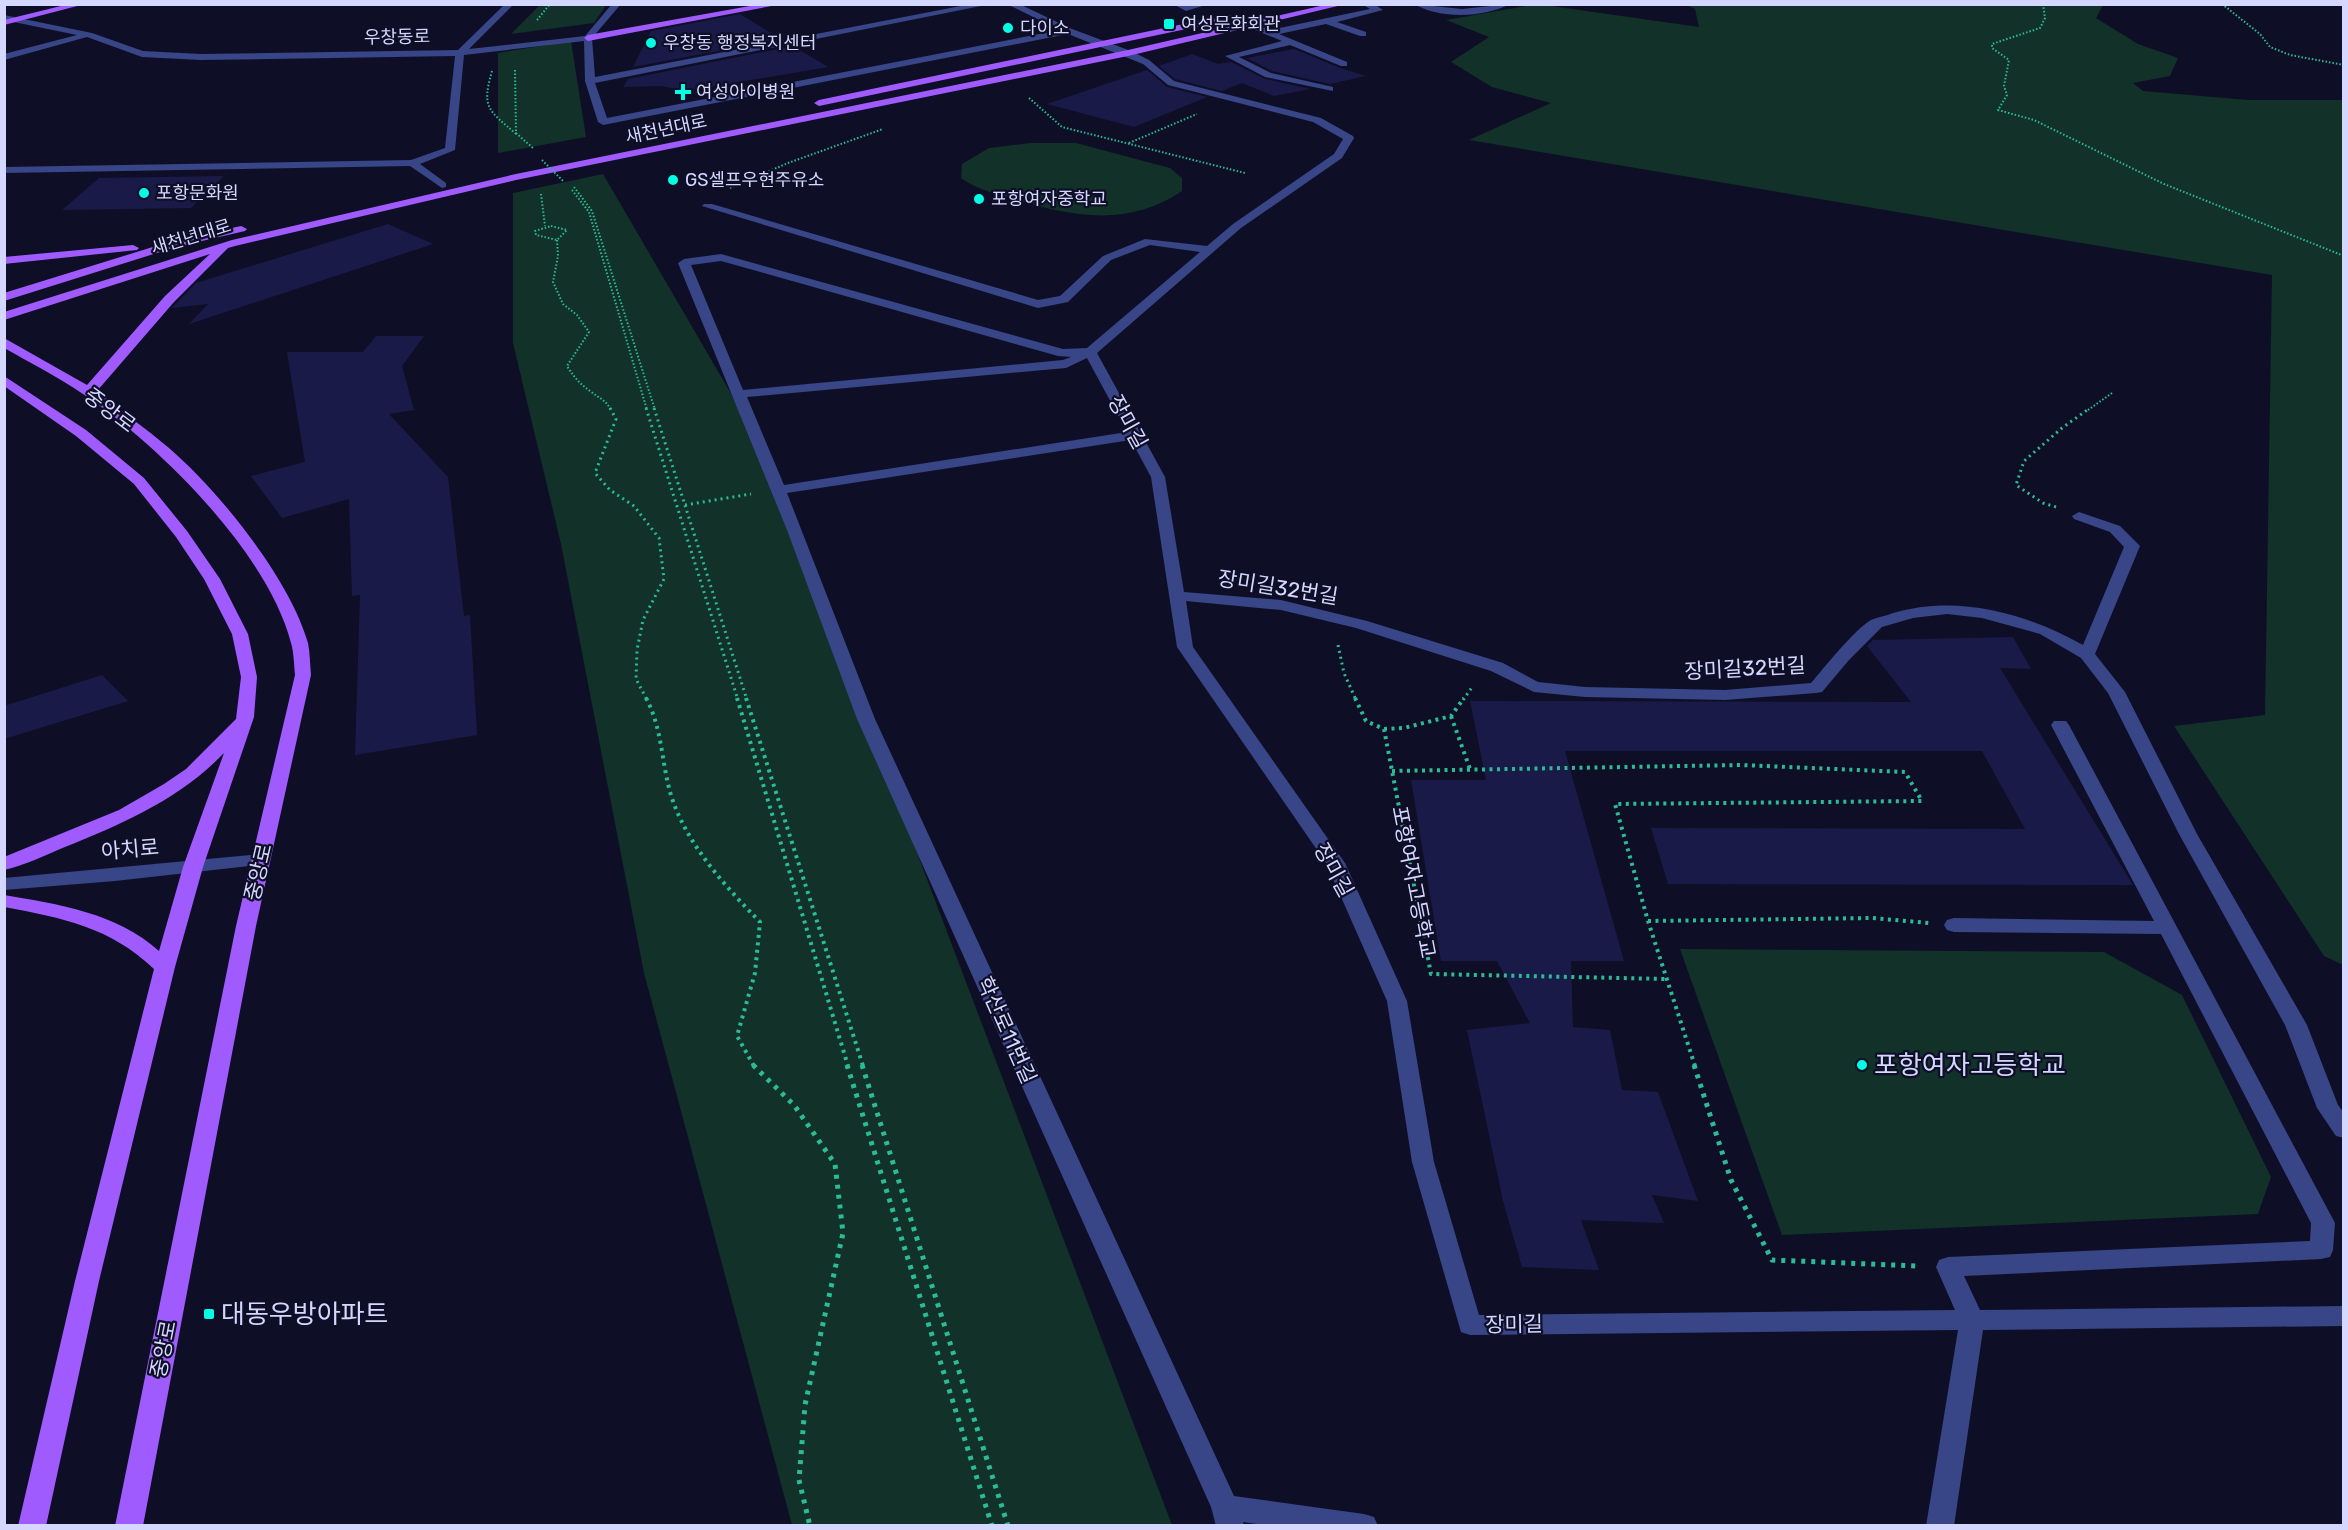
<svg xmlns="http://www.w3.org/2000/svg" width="2348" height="1530" viewBox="0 0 2348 1530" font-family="Rubik,'Noto Sans KR',sans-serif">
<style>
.green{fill:#113129}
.building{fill:#1a1a48}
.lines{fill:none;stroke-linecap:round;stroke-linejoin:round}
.path-far3{stroke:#2bbc96;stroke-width:2;stroke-dasharray:1.5 2;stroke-linecap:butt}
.path-far2{stroke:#2bbc96;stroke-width:3;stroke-dasharray:2 4;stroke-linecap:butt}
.path-far1{stroke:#2bbc96;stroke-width:4;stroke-dasharray:3 4.5;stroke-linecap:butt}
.path{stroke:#2bbc96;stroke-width:5;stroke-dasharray:4 6;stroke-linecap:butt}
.minor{fill:#384587;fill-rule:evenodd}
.major{fill:#a05bff;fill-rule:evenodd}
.path-bridge{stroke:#2bbc96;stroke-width:2;stroke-dasharray:1.5 2;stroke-linecap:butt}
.poi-dot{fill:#00ffe5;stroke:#0e0f26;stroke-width:2}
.labels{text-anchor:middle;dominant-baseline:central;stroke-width:4.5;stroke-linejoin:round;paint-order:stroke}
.far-poi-label{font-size:18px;fill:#d4d7ff;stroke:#0e0f26;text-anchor:start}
.far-street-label{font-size:18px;fill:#d4d7ff;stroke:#0e0f26}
.street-label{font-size:21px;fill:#d4d7ff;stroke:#0e0f26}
.near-poi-label{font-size:26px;fill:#d4d7ff;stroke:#0e0f26;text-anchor:start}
</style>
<rect width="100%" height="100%" fill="#0e0f26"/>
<path class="green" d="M1537,4L1699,27L1695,9L1687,5H2103L2096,18L2138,44L2178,58L2170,76L2133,83L2143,91L2248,100H2343V965L2324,956L2174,726L2265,715L2272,275L1469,140L1551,103L1492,87L1451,62L1489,37L1446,20Z
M540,5V4L606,5L594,23L511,34Z
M571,41L586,137L498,153V53Z
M1030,143H1076L1170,168L1182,178V191C1129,227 1075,217 1017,200C997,194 978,190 961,178L962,164L989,148Z
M603,174L765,452L1172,1525H792L644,973L561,544L513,343V193Z
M1680,949L2104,952L2182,995L2271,1177L2258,1214L1782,1235Z"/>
<path class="building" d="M740,14L781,39L633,67L651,31Z
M793,46L828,67L686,91L661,86L623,87L628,79Z
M1294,49L1340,68L1366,76L1330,84L1272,71L1247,58Z
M1192,54L1218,64L1231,62L1265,79L1310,89L1274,96L1242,83L1222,91L1175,79L1159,66Z
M1147,70L1167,87L1207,97L1134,127L1047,104Z
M224,176L191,208L62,210L99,178Z
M388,224L433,244L189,324L208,304L172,308L196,283Z
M376,336H424L402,366L414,410L389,414L448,477L464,616L470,615L477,735L355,755L360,595L352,596L349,499L282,518L251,476L305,462L287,352H363Z
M2013,637L2031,669L2000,668L2133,885L1668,884L1651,828L2025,829L1982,751H1565L1624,961H1571L1573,1027L1610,1030L1622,1090L1658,1092L1698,1201L1652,1195L1664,1223L1581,1220L1599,1270L1522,1267L1503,1201L1467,1030L1530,1023L1497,961H1441L1411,780H1486L1470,701L1911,702L1867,646L1873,640Z
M102,675L128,701L4,739V706Z"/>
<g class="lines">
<path class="path-far3" d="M2043,4L2045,18L2040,28L1992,44V48L2009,60L2004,86L2007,95L1998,110L2034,120L2164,184L2344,256
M2222,4L2260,34L2270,47L2290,55L2344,65
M537,20L550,4
M515,70L516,133L534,149
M492,71C481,109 489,110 516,134
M1029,98L1062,127L1245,173
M1129,143L1197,114
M574,187L592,211L655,410
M730,188L788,163L883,129
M572,190L589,212L647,410
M541,194L545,226
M551,226L567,230L557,240L536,235L535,231Z
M557,240L558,256L553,282L563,304L577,315L589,332L567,366C573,376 580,384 590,391C599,398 606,400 611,410
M2088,410L2112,393"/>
<path class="path-far2" d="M610,408L616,419L595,473L610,490L634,506L659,538L664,579L643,620L637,650L636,679L647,700
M646,408L738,700
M654,408L747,700
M685,505L751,494
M2056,507L2043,503L2016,485L2024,461L2062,428L2090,408
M1338,645L1344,673L1356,700
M1463,700L1473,686"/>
<path class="path-far1" d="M646,698C664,731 661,770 674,804C691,849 727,888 760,922L755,973L737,1036L754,1066
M737,698L848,1066
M746,698L863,1066
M1355,698L1366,721L1384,729L1431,974L1667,979
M1451,716L1470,769
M1384,729L1404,728L1451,716L1464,698
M1392,771L1741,765L1905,772L1922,801L1615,804L1648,921L1695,1066
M1648,921L1872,918L1929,923"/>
<path class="path" d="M753,1065L794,1105L835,1164L843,1233L805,1405L799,1480L810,1526
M847,1065L992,1526
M862,1065L1008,1526
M1694,1065L1731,1180L1772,1260L1918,1266"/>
<path class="minor" d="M505,4H514L469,49L585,36L612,4H621L592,38L595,77L971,4H991L595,83L607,118L1060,30L1007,4H1019L1072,29L1131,51L1149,60L1174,81L1321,118L1353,136L1354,138L1342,158L1241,228L1097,353L1165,477L1184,592L1281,600L1367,621L1503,663L1538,682L1585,687L1725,690L1811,683C1824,668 1855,629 1871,620C1878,617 1886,616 1893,613C1957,594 2026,613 2083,645L2124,547L2110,532L2074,519L2072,516L2079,512L2120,526L2140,546L2095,654L2125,692L2197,834L2307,1025L2338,1105L2344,1113V1138L2336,1136L2317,1108L2285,1025L2179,834L2108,693L2081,658L2040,634L1982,618L1947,614L1913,618L1882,627L1849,660L1822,692L1816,693L1725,700L1585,697L1534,692L1491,671L1356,628L1281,610L1186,601L1193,647L1345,863L1407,1001L1434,1162L1479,1315L1955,1310L1936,1267L1939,1260L1948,1257L2310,1241L2311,1223L2161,934L1954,932L1947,930L1944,925L1947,920L1954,918L2154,921L2051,725L2054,721H2066L2069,725L2335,1223L2333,1250L2330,1257L2321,1259L1964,1276L1980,1310L2344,1306V1326L1983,1330L1954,1526H1926L1958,1330L1470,1335L1461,1332L1412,1162L1387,1001L1326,863L1177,647L1151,477L1131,440L787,493L875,719L1234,1496L1364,1514L1374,1517L1378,1526H1271L1243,1522L1244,1526H1216L1211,1507L857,719L787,530L678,263L684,259L721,254L1063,349L1087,348L1200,252L1150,245L1111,260L1068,302L1038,308L702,206L704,204H712L1038,300L1060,296L1103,256L1145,239L1207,246L1233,224L1334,154L1343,139L1313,122L1168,85L1143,64L1068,34L603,125L598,122L585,81L584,41L464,55L455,150L420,164L446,183V187L442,188L410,166L4,173V167L411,160L445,148L455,56L201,60L142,57L87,37L4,60V54L77,35L4,20V15L92,33L143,51L201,54L458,50ZM721,261L1058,356L1071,357L1063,360L743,390L691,265ZM1087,358L1127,432L784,485L747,397L1066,368Z
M1173,4H1209L1186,11Z
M1362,4H1374L1383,10L1337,22L1366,32V36H1360L1326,24L1279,34L1347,62V66H1341L1290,45L1239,57L1271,73L1333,87V91L1265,77L1225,56L1282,41L1228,19V15H1234L1270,30L1370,9Z
M1414,4L1462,9L1510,4C1484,18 1439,19 1414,4Z
M260,854L267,856L270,860L267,864L115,881L4,890V878Z"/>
<path class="major" d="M69,4H85L4,25V20Z
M761,4H782L588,41L584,38L588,35Z
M1329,4H1346L1128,56L516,180L235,246L228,248L174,302L97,391C120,410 145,428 169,448C219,491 290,579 308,643C310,653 310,665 311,675L256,926L143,1526H115L236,926L295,675C294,665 294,653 291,643C268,553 159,445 83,394C58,377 31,363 4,348V338L87,385L165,296L210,254L4,320V312L232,240L516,174L1128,50Z
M1212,18L1215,19V23L819,106L814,103L819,100Z
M241,226L247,229L245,231L176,247L4,301V293L169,242Z
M133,245L139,248L137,250L4,264V257Z
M4,376L86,430L144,478L187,531L220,579L248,634L257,677L254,717L203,867L175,967L99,1281L46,1526H18L75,1281L154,969C110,927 63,918 4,907V895C58,904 117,913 159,951L183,867L224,753C181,798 123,824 65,847C46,855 25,865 4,870V857L119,810L164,784L186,769L236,719L241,677L232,634L204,579L176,537L134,484L76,436L4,386Z"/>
<path class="path-bridge" d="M542,160L563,181"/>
</g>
<g class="poi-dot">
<rect x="1163" y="18" width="12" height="12" rx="3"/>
<circle cx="1008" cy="28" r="6"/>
<circle cx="651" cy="43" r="6"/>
<path d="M680 83h6v6h6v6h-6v6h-6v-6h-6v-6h6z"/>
<circle cx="673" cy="180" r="6"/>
<circle cx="144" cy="193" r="6"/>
<circle cx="979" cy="199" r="6"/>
<circle cx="1862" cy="1065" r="6"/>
<rect x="203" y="1308" width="12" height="12" rx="3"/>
</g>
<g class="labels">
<g class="far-poi-label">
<text x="1181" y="24">여성문화회관</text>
<text x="1020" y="28">다이소</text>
<text x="663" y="43">우창동 행정복지센터</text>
<text x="696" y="92">여성아이병원</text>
<text x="685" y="180">GS셀프우현주유소</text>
<text x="156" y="193">포항문화원</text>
<text x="991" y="199">포항여자중학교</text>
</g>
<g class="far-street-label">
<text transform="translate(397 37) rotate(-1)">우창동로</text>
<text transform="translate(666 129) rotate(-12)">새천년대로</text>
<text transform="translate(191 237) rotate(-17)">새천년대로</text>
</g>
<g class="street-label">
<text transform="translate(110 410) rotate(37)">중앙로</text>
<text transform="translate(1128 422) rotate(61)">장미길</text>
<text transform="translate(1278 587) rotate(9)">장미길32번길</text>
<text transform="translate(1745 668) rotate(-3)">장미길32번길</text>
<text transform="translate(130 849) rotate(-5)">아치로</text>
<text transform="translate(1334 870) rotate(61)">장미길</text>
<text transform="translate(258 872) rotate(-77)">중앙로</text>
<text transform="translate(1414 882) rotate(79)">포항여자고등학교</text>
<text transform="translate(1007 1030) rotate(66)">학산로11번길</text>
<text transform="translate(1514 1324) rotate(-1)">장미길</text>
<text transform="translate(163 1349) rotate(-79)">중앙로</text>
</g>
<g class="near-poi-label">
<text x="1874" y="1065">포항여자고등학교</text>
<text x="221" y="1314">대동우방아파트</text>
</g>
</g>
<rect width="2348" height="1530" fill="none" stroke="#d4d7ff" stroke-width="12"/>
</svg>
